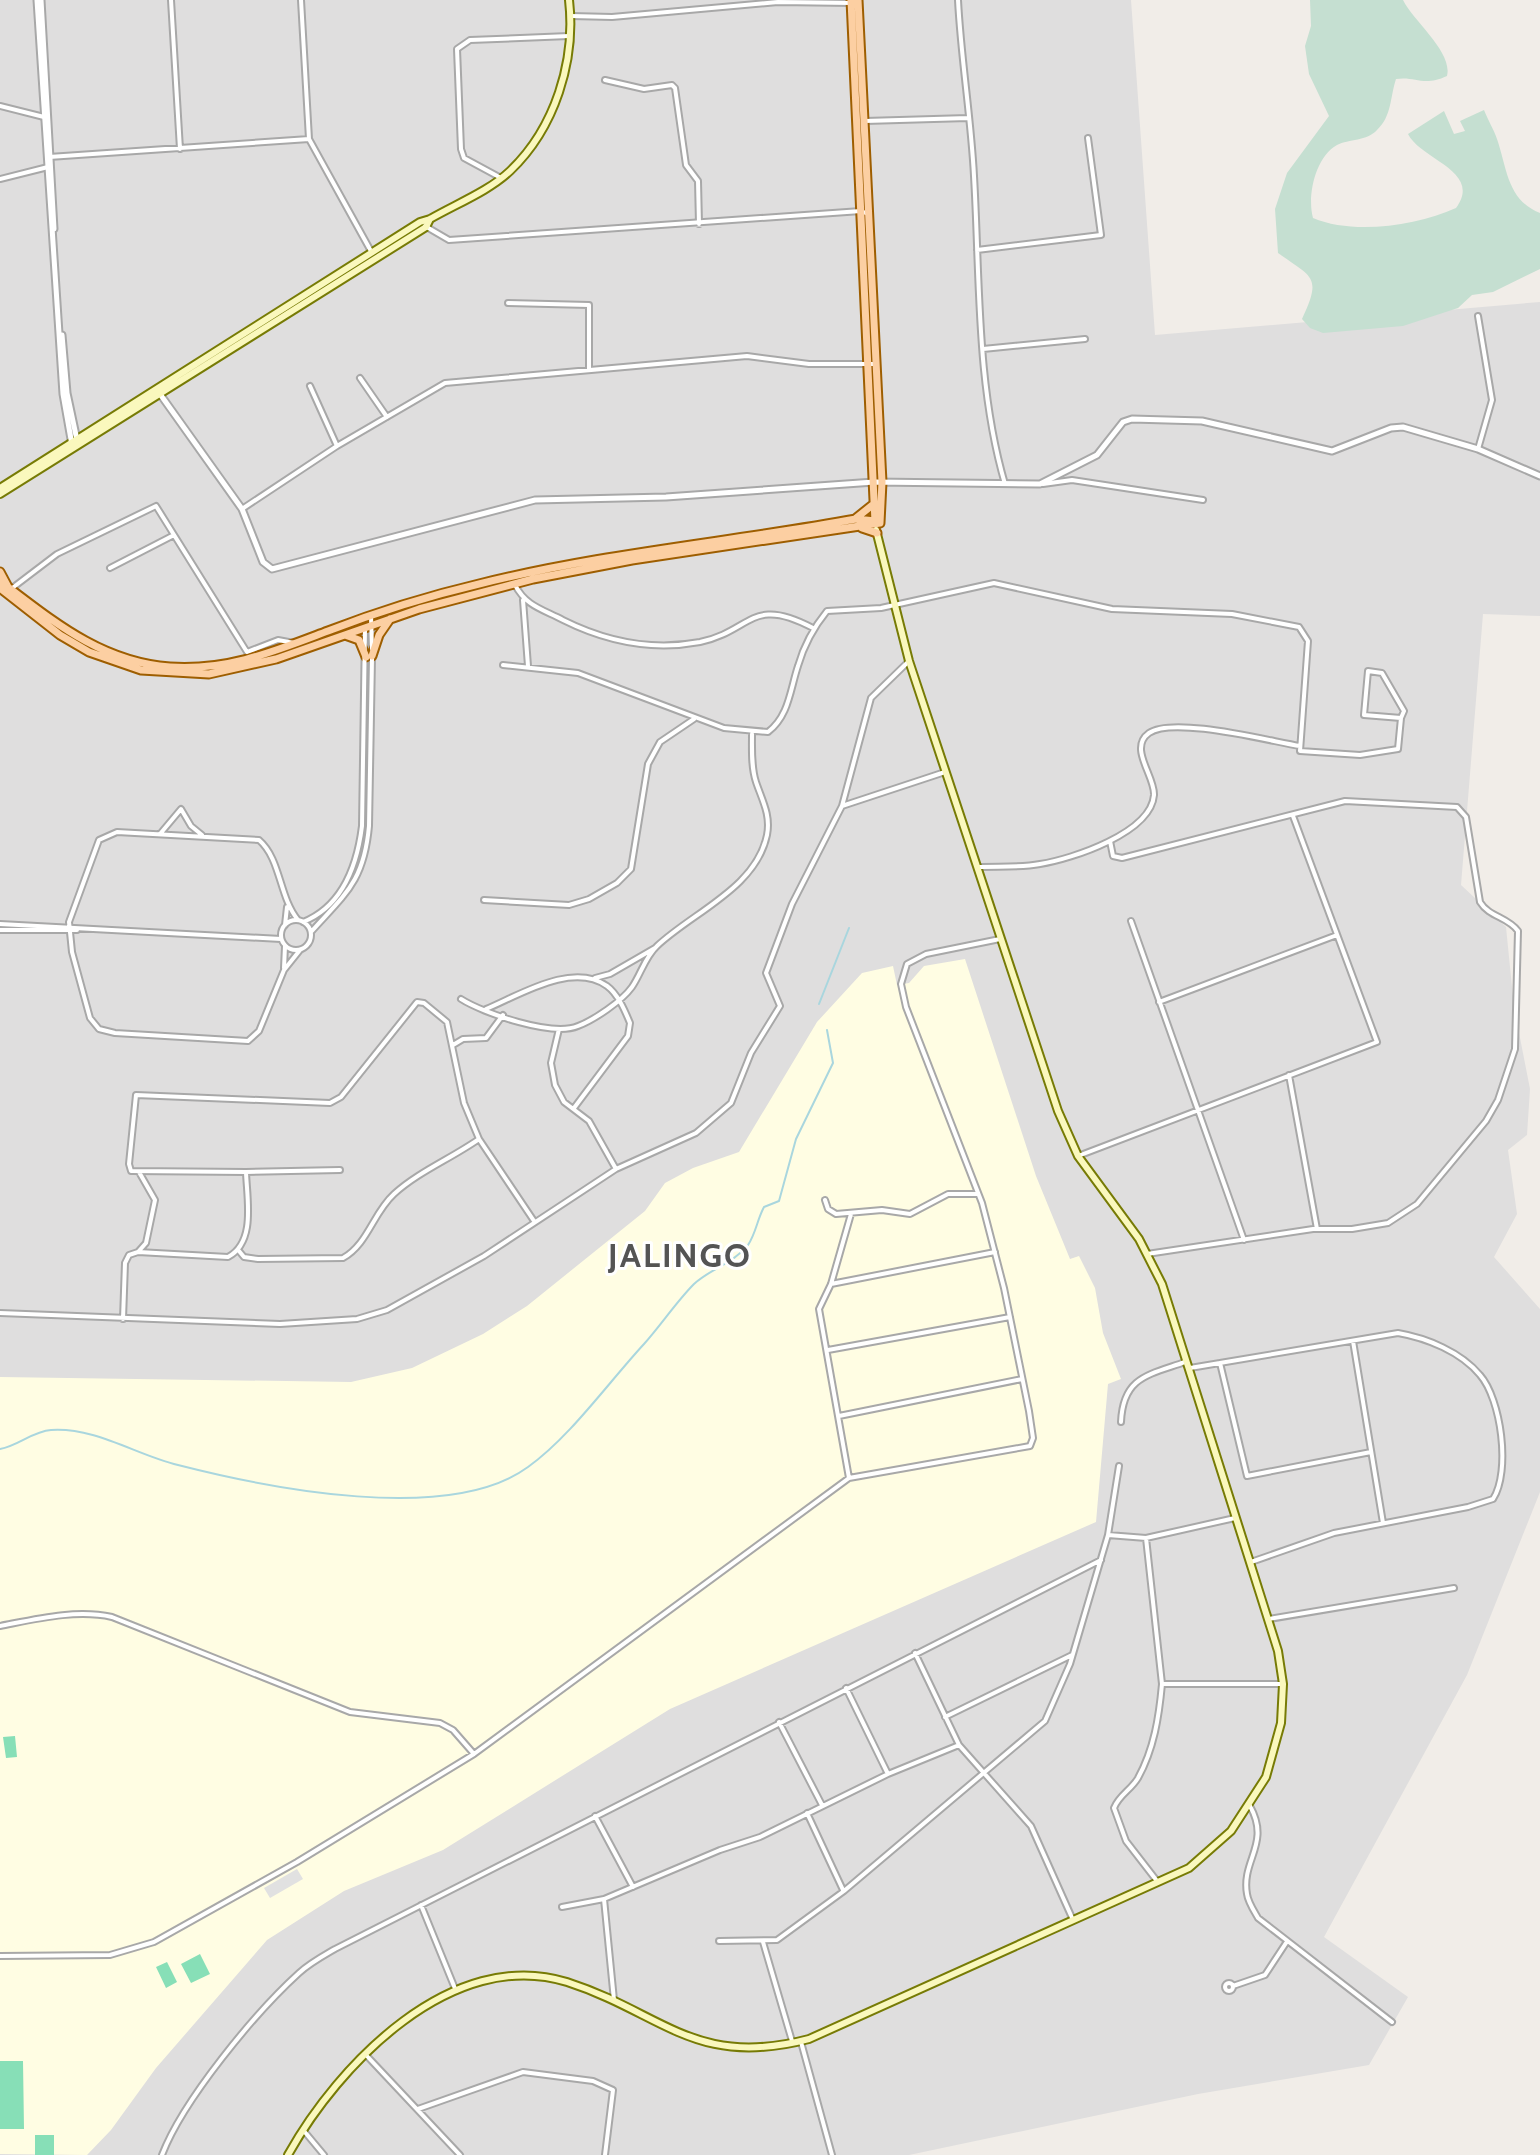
<svg xmlns="http://www.w3.org/2000/svg" width="1540" height="2155" viewBox="0 0 1540 2155" font-family="Cabin,sans-serif">
<style>
.residential{fill:#dfdede}
.education{fill:#fffde3}
.wetland{fill:#c5dfd1}
.pitch{fill:#87dfb7}
.parking{fill:#e1e1e1}
.lines{fill:none;stroke-linecap:round;stroke-linejoin:round}
.stream{stroke:#a9d6de;stroke-width:2}
.minor-casing{stroke:#a8a8a8;stroke-width:8}
.tertiary-casing{stroke:#a8a8a8;stroke-width:9}
.secondary-casing{stroke:#777b05;stroke-width:10}
.primary-casing{stroke:#9e5e00;stroke-width:11}
.minor{stroke:#fff;stroke-width:4}
.tertiary{stroke:#fff;stroke-width:5}
.secondary{stroke:#faf8bd;stroke-width:6}
.primary{stroke:#fccfa2;stroke-width:7}
.labels{text-anchor:middle;dominant-baseline:central;stroke-width:6;stroke-linejoin:round;paint-order:stroke}
.district-label{font-size:34px;font-weight:bold;letter-spacing:2px;fill:#545454;stroke:#fff}
</style>
<rect width="100%" height="100%" fill="#f1ede8"/>
<path class="residential" d="M0,0H1131L1155,335L1540,302V616L1483,614L1461,885L1506,927L1514,1007L1530,1089L1527,1135L1508,1150L1517,1214L1494,1257L1540,1309V1492L1467,1675L1324,1937L1408,1997L1369,2065L1198,2094L909,2155H0Z"/>
<path class="education" d="M965,959L1036,1176L1070,1259L1079,1256L1095,1288L1103,1333L1121,1379L1108,1384L1096,1522L670,1709L443,1850L344,1891L267,1940L156,2068L111,2130L87,2155L0,2154V1377L351,1382L412,1368L483,1334L527,1306L645,1211L665,1183L693,1168L739,1152L817,1022L862,973L893,966L897,985L909,983L924,966Z"/>
<path class="wetland" d="M1310,0H1403C1414,22 1453,52 1447,76C1423,87 1416,76 1396,79C1390,97 1392,116 1377,130C1367,141 1349,139 1337,145C1315,157 1307,197 1313,218C1353,235 1416,226 1456,208C1483,171 1421,160 1408,134L1444,111L1454,134L1465,131L1460,121L1484,110C1488,120 1494,130 1497,139C1507,168 1507,200 1540,213V269L1493,292L1472,295L1458,308L1403,326L1323,333L1310,328L1302,319C1322,276 1313,278 1278,253L1275,209L1287,173L1329,116L1309,74L1305,46L1311,26Z"/>
<path class="pitch" d="M15,1736L17,1757L6,1758L3,1737Z
M200,1954L210,1974L191,1983L181,1964Z
M167,1962L177,1982L166,1988L156,1967Z
M0,2061H23L24,2129H0Z
M35,2135H54V2155H35Z"/>
<path class="parking" d="M297,1869L303,1879L270,1898L264,1888Z"/>
<g class="lines">
<path class="stream" d="M819,1004L849,928
M0,1449C18,1446 33,1431 51,1430C96,1427 136,1455 178,1465C268,1488 449,1525 528,1467C570,1437 608,1383 644,1344C661,1325 677,1301 694,1284C710,1269 734,1263 748,1245C756,1233 757,1220 764,1207L779,1201L796,1139L833,1063L827,1030"/>
<g class="minor-casing">
<path id="minor" d="M171,0L180,149
M301,0L309,139
M958,0C961,59 971,117 974,176C980,278 976,385 1005,484
M571,16L612,17L778,2L852,3
M605,80L644,89L672,85L675,88L686,165L698,181L699,224
M0,106L44,117
M865,121L968,118
M49,157L309,139L372,253
M501,178L464,158L461,149L457,49L470,40L569,36
M0,179L48,167
M425,226L449,240L861,211L868,214
M977,250L1101,235L1088,138
M508,303L589,305V370
M983,349L1085,339
M360,378L387,417
M310,386L337,446
M1478,449L1492,400L1478,316
M1043,484L1072,480L1203,500
M242,509L337,446L445,383L747,356L809,364H876
M110,568L174,535
M515,585C526,606 542,609 563,620C605,641 652,651 700,642C752,631 751,595 813,628
M11,589L57,554L156,506L247,652L278,640L294,643
M523,600L528,666
M371,616L372,649
M503,665L578,673L724,728L768,732C789,716 790,690 798,666C804,645 814,627 827,611L881,608L994,583L1112,609L1232,614L1299,627L1308,641L1300,751L1360,755L1398,749L1401,718L1364,715L1368,671L1382,673L1404,711L1401,718
M842,806L945,772
M160,834L181,809L191,826L202,835
M1110,841L1113,856L1122,858L1345,801L1457,807L1466,817L1480,902C1489,917 1508,917 1518,931L1515,1049L1498,1100L1486,1121L1417,1204L1388,1223L1352,1229H1313L1147,1254
M978,867C998,866 1019,868 1040,864C1072,859 1151,833 1154,795C1155,776 1128,748 1149,733C1173,716 1269,741 1300,746
M484,900L569,905L589,899L617,883L631,869L648,764L660,742L694,719
M281 935a15 15 0 1 1 30 0a15 15 0 1 1-30 0Z
M298,920C279,897 281,859 259,840L117,832L99,840L69,922L72,952L90,1018L99,1029L115,1033L248,1041L259,1031L284,970L300,950
M1131,921L1244,1240
M303,922C343,906 357,866 362,826L365,628
M0,924L281,939
M285,925L287,907
M0,930H77
M311,932C345,894 364,882 369,826L372,658
M284,968L285,946
M595,978L610,974L655,948
M461,999C483,1013 552,1037 578,1026C594,1020 622,1001 632,987C641,974 645,957 657,946C693,912 756,888 767,835C771,815 762,800 756,782C751,767 752,749 752,734
M1159,1002L1337,935
M486,1009C518,996 572,961 607,986C618,994 625,1011 630,1023L628,1036L574,1108
M559,1029L551,1063L555,1085L564,1102L589,1121L616,1169
M453,1045L463,1039L486,1038L503,1015
M1289,1075L1317,1229
M1078,1156L1377,1042L1293,816
M246,1172L340,1170
M825,1200L828,1209L836,1214L882,1210L910,1214L948,1194H977
M239,1251L244,1257L258,1259L343,1258C368,1244 373,1213 394,1194C418,1172 452,1158 479,1139
M138,1252L146,1243L155,1200L139,1172
M831,1284L995,1252
M0,1313L280,1324L357,1319L387,1310L484,1256L616,1169L696,1133L731,1103L751,1053L780,1006L766,973L792,904L842,806L871,698L909,661
M123,1319L125,1263L129,1255L138,1252L228,1257C256,1242 247,1200 246,1172L131,1171L129,1164L136,1095L330,1103L341,1097L417,1002L424,1003L447,1022L464,1103L479,1139L534,1221
M1353,1341L1383,1523
M828,1350L1010,1317
M1220,1363L1247,1476L1371,1452
M1190,1368L1398,1333C1427,1338 1461,1352 1480,1375C1501,1399 1511,1471 1493,1499L1468,1507L1334,1533L1251,1562
M839,1416L1022,1379
M1121,1422C1123,1377 1148,1375 1185,1362
M849,1478L819,1309L831,1284L851,1214
M1108,1535L1119,1466
M1146,1538L1162,1684C1159,1717 1154,1749 1138,1778C1131,1790 1119,1795 1114,1808L1126,1841L1157,1881
M1269,1619L1454,1588
M0,1626C36,1619 76,1609 112,1617L350,1712L440,1723L453,1730L474,1754
M915,1653L959,1745L1031,1826L1073,1920
M1162,1684H1283
M846,1688L888,1774
M945,1717L1072,1655
M779,1722L822,1805
M1250,1806C1271,1844 1241,1860 1247,1894C1248,1902 1254,1911 1258,1918L1392,2022
M807,1813L843,1890
M595,1816L633,1887
M604,1899L614,2000
M421,1905L456,1991
M562,1907L604,1899L720,1850L760,1837L888,1774L959,1745
M719,1941L777,1940L844,1891L1045,1721L1070,1664L1108,1535L1146,1538L1235,1518
M763,1942L792,2041
M0,1956L110,1955L154,1942L297,1862L474,1754L849,1478L1030,1446L1033,1438L1029,1411L1004,1288L982,1203L906,1007L901,984L907,964L926,954L1000,939
M1225 1987a4 4 0 1 1 8 0a4 4 0 1 1-8 0Z
M1233,1986L1265,1975L1286,1943
M801,2042L832,2155
M366,2055L460,2155
M418,2109L523,2072L593,2081L613,2090L605,2155
M304,2131L324,2155
M162,2155C183,2100 255,2013 299,1973C310,1963 323,1956 335,1949L1101,1560"/>
</g>
<g class="tertiary-casing">
<path id="tertiary" d="M37,0L63,394L72,445
M41,0L54,229
M62,335L67,393L77,440
M160,394L242,509L263,562L272,569L535,500L666,497L874,482L1040,484L1097,455L1123,422L1132,419L1202,421L1332,451L1391,428L1403,427L1478,449L1540,476"/>
</g>
<g class="secondary-casing">
<path id="secondary" d="M0,488L420,222L430,219C456,204 489,191 510,171C555,128 576,61 569,0
M0,494L426,227L430,219
M288,2155C338,2065 452,1946 567,1982C663,2013 695,2069 809,2039L1189,1868L1231,1831L1266,1777L1281,1723L1283,1684L1278,1651L1162,1284L1139,1239L1078,1156L1058,1111L909,661L876,530"/>
</g>
<g class="primary-casing">
<path id="primary" d="M851,0L875,522
M855,519L875,503
M862,528L877,533
M0,572L8,587
M0,581C53,621 101,662 170,667C228,671 275,651 328,631C377,612 428,596 479,584C603,553 730,542 856,519L875,521
M0,588L60,635L89,652L141,670L209,674L276,659L419,609L533,579L632,560L880,523L882,482L858,0
M345,635L359,640L366,657
M372,656L379,635L390,619"/>
</g>
<use href="#minor" class="minor"/>
<use href="#tertiary" class="tertiary"/>
<use href="#secondary" class="secondary"/>
<use href="#primary" class="primary"/>
</g>
<g class="labels">
<g class="district-label">
<text x="680" y="1255">JALINGO</text>
</g>
</g>
</svg>
